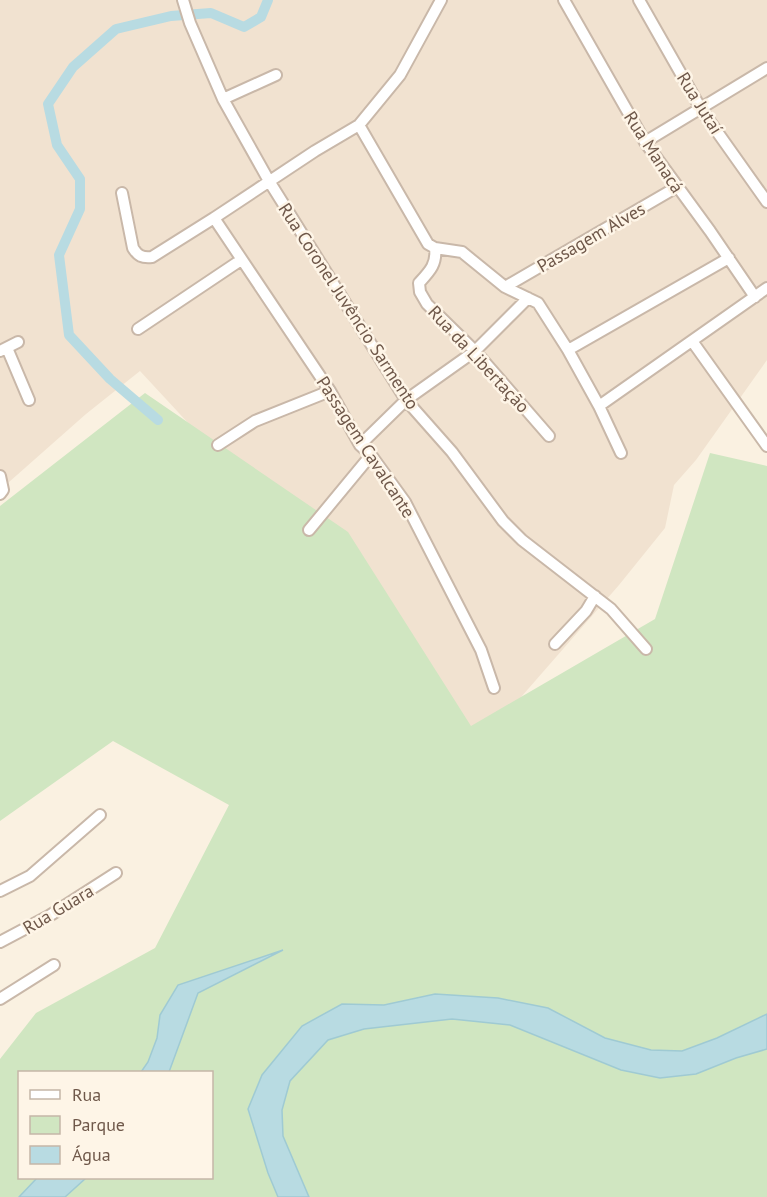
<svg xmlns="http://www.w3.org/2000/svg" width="767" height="1197" viewBox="0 0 767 1197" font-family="'PT Sans',sans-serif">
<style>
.residential{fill:#f1e2d0}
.green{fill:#d0e6c1;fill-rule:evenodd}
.water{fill:#b8dbe2;stroke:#9fcad3;stroke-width:1.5}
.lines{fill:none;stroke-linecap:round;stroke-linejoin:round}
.canal{stroke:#b8dbe2;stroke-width:10}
.minor-casing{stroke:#c9b8a9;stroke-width:14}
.minor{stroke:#fff;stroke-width:10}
.labels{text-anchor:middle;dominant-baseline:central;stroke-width:5;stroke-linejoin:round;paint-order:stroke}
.street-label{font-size:18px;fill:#6f584a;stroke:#fef5e7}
</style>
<rect width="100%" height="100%" fill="#faf1e1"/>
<path class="residential" d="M0,0H767V360L696,460L674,485L665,528L619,585L467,759L302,546L140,371L86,414L0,490Z"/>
<path class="green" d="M145,393L348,532L471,726L655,619L710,453L767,466V1197H0V1059L36,1013L155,948L229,805L113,741L0,821V506ZM20,1072H212V1178H20Z"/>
<path class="water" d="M283,950L198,993L169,1072H141L148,1062L157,1038L160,1015L178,985Z
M435,994L498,998L548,1008L605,1038L651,1050L682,1051L717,1038L767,1014V1049L736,1058L696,1074L660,1078L621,1070L510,1025L452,1019L364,1029L328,1040L290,1081L282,1110L283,1136L309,1197H278L268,1173L248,1109L262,1075L302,1026L342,1004L384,1005Z
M37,1178H86L65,1197H19Z"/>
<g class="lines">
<path class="canal" d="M158,420L110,379L69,335L59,255L80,209V179L57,145L48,104L73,67L116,29L171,16L211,13L244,27L261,17L268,0"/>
<g class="minor-casing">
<path id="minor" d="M183,0L190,23L223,99L269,181L406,400L452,452L503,521L522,540L611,609L646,649
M564,0L645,142L710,231L755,297
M639,0L701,109L767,202
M223,99L276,75
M359,125L428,244L435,248L462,252L505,287L538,303L568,350L599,406L621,453
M645,142L767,68
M122,193L133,248C138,256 142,258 152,257L214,218L315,151L359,125L400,75L441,0
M214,218L330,391L360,445L371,455L405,502L481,650L494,688
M435,248C437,264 430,271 419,283L420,292L427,304L475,351L549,436
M505,287L677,187
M138,329L241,260
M692,341L767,446
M7,348L29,400
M568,350L729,258
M0,351L18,342
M599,406L767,288
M218,445L255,421L330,391
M360,445L406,400L475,351L528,298
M0,476L3,490L0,494
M309,530L371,455
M555,644L586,611L595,596
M0,891L30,876L100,815
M0,942L49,916L116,873
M0,999L54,965"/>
</g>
<use href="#minor" class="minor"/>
</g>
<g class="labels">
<g class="street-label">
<text transform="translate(700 103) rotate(58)">Rua Jutaí</text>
<text transform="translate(654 152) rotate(57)">Rua Manacá</text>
<text transform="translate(591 237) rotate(-30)">Passagem Alves</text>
<text transform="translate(349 306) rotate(57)">Rua Coronel Juvêncio Sarmento</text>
<text transform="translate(479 359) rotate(47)">Rua da Libertação</text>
<text transform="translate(366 447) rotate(57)">Passagem Cavalcante</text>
<text transform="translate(58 909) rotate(-31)">Rua Guara</text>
</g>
</g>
<rect x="18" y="1071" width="195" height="108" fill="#fef5e7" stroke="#c5b6a8" stroke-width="1.5"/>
<rect x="30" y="1090" width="30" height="9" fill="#ffffff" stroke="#c5b6a8" stroke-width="1.5"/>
<text x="72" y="1101" font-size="18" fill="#6f584a">Rua</text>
<rect x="30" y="1116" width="30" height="18" fill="#d0e6c1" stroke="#c5b6a8" stroke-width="1.5"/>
<text x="72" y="1131" font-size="18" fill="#6f584a">Parque</text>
<rect x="30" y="1146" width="30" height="18" fill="#b8dbe2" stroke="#c5b6a8" stroke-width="1.5"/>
<text x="72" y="1161" font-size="18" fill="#6f584a">Água</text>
</svg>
